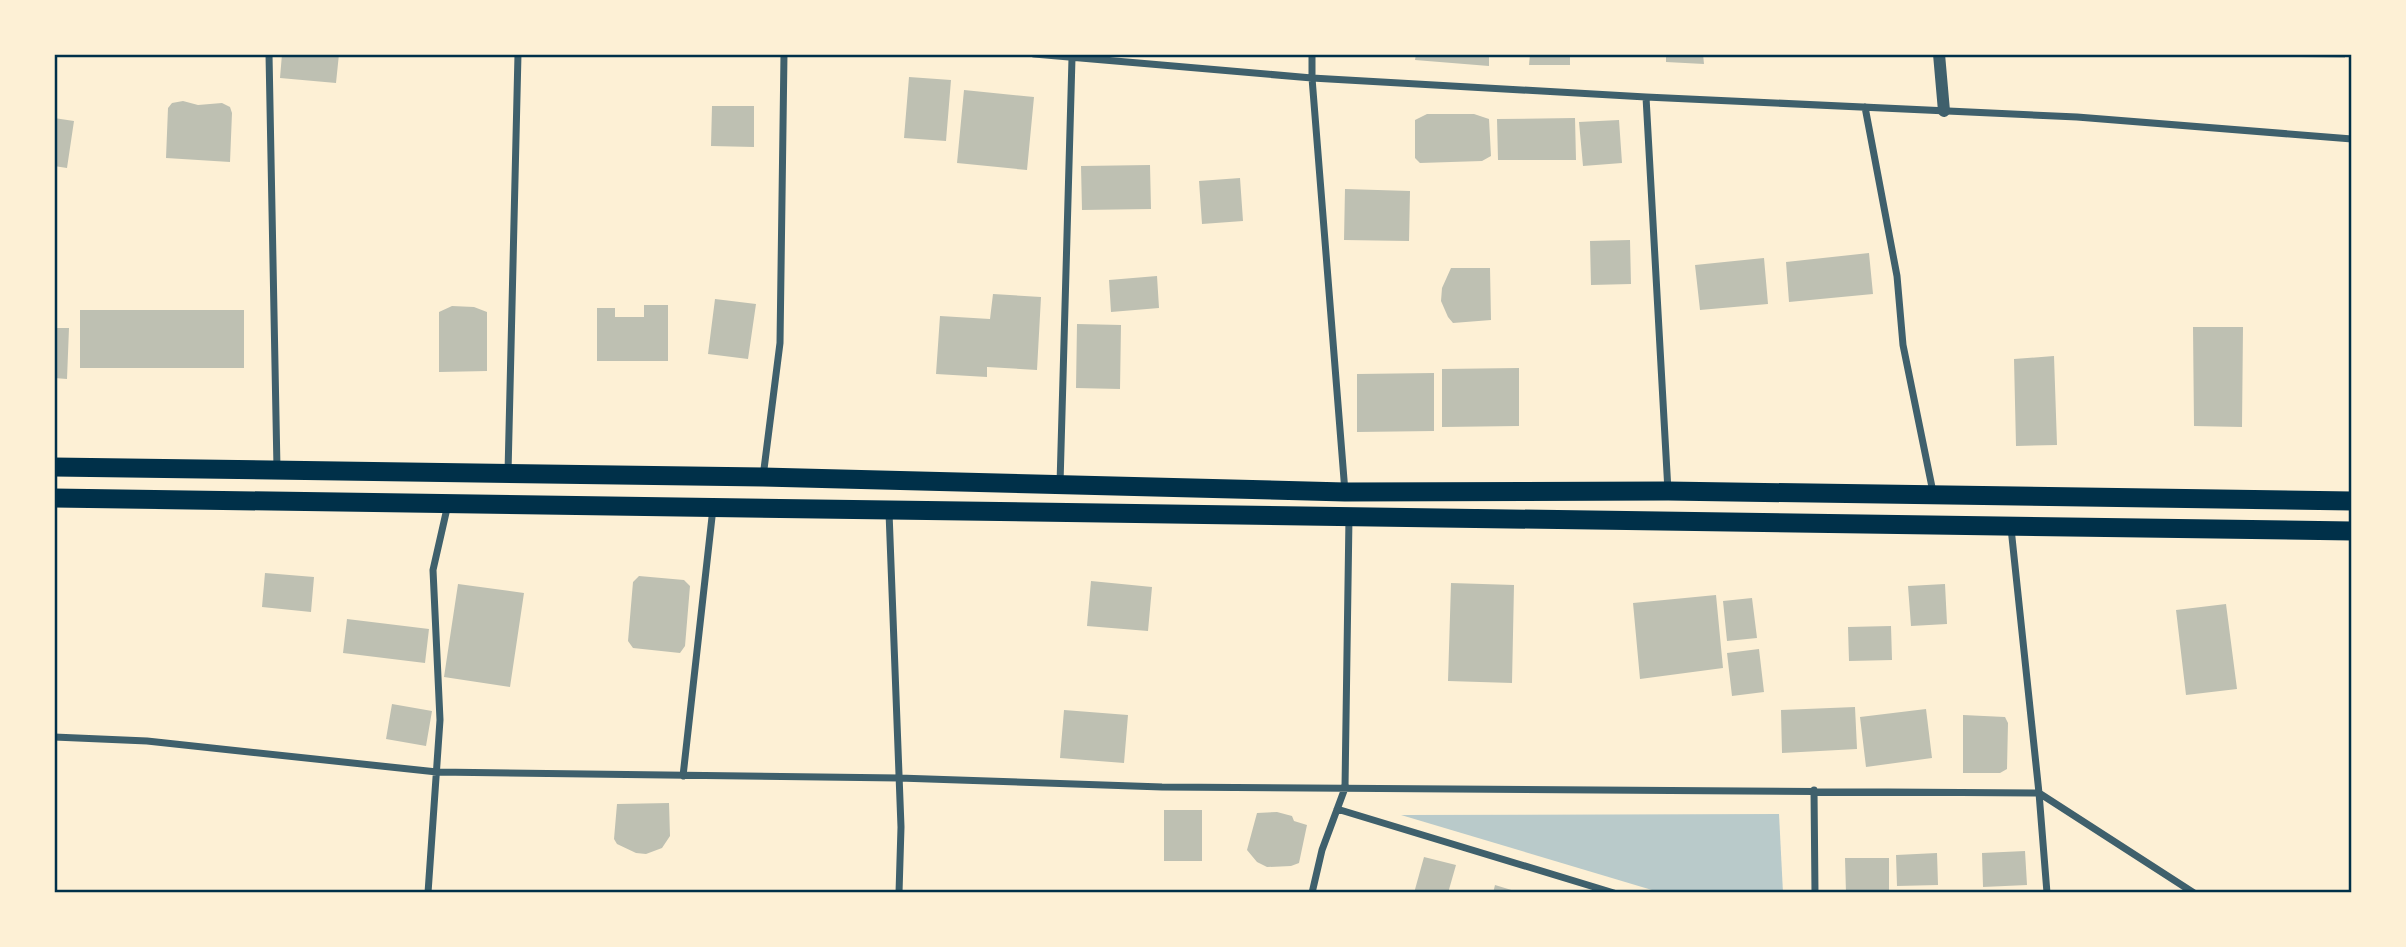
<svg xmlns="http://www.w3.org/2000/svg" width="2406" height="947" viewBox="0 0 2406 947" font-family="Figtree,sans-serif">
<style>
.green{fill:#b9caca}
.building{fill:#bec0b2}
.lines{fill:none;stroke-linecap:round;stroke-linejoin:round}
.minor{stroke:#3f606c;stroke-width:7}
.tertiary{stroke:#3f606c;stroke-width:12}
.trunk{stroke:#003049;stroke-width:19}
.neatline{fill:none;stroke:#003049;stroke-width:2.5}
</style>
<rect width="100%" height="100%" fill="#fdf0d5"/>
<path class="green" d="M1779,814L1783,893H1662L1401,815Z"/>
<path class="building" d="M282,54H339L336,83L280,78Z
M1416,54H1489V66L1415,60Z
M1530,54H1570V65H1529Z
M1666,54H1703L1704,64L1666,62Z
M2301,54H2345V58L2301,57Z
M909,77L951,80L946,141L904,138Z
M964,90L1034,97L1027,170L957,163Z
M183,101L198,105L222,103L230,107L232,113L230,162L166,158L168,108L172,103Z
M712,106H754V147L711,146Z
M1427,114H1474L1489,119L1491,156L1482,161L1420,163L1415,158V120Z
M54,118L74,121L67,168L54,166Z
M1575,118L1576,160H1498L1497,119Z
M1619,120L1622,163L1583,166L1579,122Z
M1150,165L1151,209L1082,210L1081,166Z
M1240,178L1243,221L1202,224L1199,181Z
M1345,189L1410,191L1409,241L1344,240Z
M1630,240L1631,284L1591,285L1590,241Z
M1869,253L1873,294L1789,302L1786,262Z
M1764,258L1768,304L1700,310L1695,265Z
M1451,268H1490L1491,320L1453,323L1448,317L1441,301L1442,288Z
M1157,276L1159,308L1111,312L1109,280Z
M993,294L1041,297L1037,370L987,367V377L936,374L940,316L990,319Z
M715,299L756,304L748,359L708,354Z
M644,305H668V361H597V308H615V317H644Z
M452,306L474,307L487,312V371L439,372V312Z
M80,310H244V368H80Z
M1077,324L1121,325L1120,389L1076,388Z
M2193,327H2243L2242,427L2194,426Z
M54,328H69L67,379L54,378Z
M2054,356L2057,445L2016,446L2014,359Z
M1519,368V426L1442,427V369Z
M1434,373V431L1357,432V374Z
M265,573L314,577L311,612L262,607Z
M639,576L684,580L690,586L685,646L680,653L633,648L628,641L633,582Z
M1091,581L1152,587L1148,631L1087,626Z
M1451,583L1514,585L1512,683L1448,681Z
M458,584L524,593L510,687L444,677Z
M1945,584L1947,624L1911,626L1908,586Z
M1716,595L1723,668L1640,679L1633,603Z
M1752,598L1757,638L1727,641L1723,601Z
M2226,604L2237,689L2186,695L2176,610Z
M347,619L429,629L425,663L343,653Z
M1891,626L1892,660L1849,661L1848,627Z
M1759,649L1764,692L1732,696L1727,653Z
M392,704L432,711L426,746L386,739Z
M1855,707L1857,749L1782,753L1781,710Z
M1926,709L1932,758L1866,767L1860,717Z
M1064,710L1128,715L1124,763L1060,758Z
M1963,715L2005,717L2008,723L2007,769L2000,773H1963Z
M669,803L670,836L662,848L646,854L636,853L617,844L614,839L617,804Z
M1164,810H1202V861H1164Z
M1277,812L1292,816L1294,821L1307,825L1299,863L1291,866L1267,867L1257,862L1247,850L1257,813Z
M2025,851L2027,885L1983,887L1982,853Z
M1937,853L1938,885L1897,886L1896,855Z
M1424,857L1456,865L1448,893H1414Z
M1845,858H1889V893H1846Z
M1495,885L1518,892V893H1493Z"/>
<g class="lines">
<path class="minor" d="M269,54L277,469
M1034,54L1312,78L1646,97L2077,117L2352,139
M1312,54V78L1345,492
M1646,97L1668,491
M1865,107L1897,276L1903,345L1933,492
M508,473L518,54
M763,477L780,343L784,54
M1060,484L1072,58
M889,512L901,827L899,893
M2011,528L2039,793L2047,893
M54,737L147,741L437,772L899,778L1162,787L2039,793L2194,893
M683,776L713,508
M1814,790L1815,893
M1337,809L1614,893
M428,893L440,720L433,570L448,504
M1312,893L1322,850L1345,788L1349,517"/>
<path class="tertiary" d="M1939,54L1944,111"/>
<path class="trunk" d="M54,467L763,477L1345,492L1668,491L2352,501
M54,498L2352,531"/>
</g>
<rect width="2406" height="947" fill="none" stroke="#fdf0d5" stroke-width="112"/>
<rect x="56" y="56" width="2294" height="835" class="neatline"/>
</svg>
